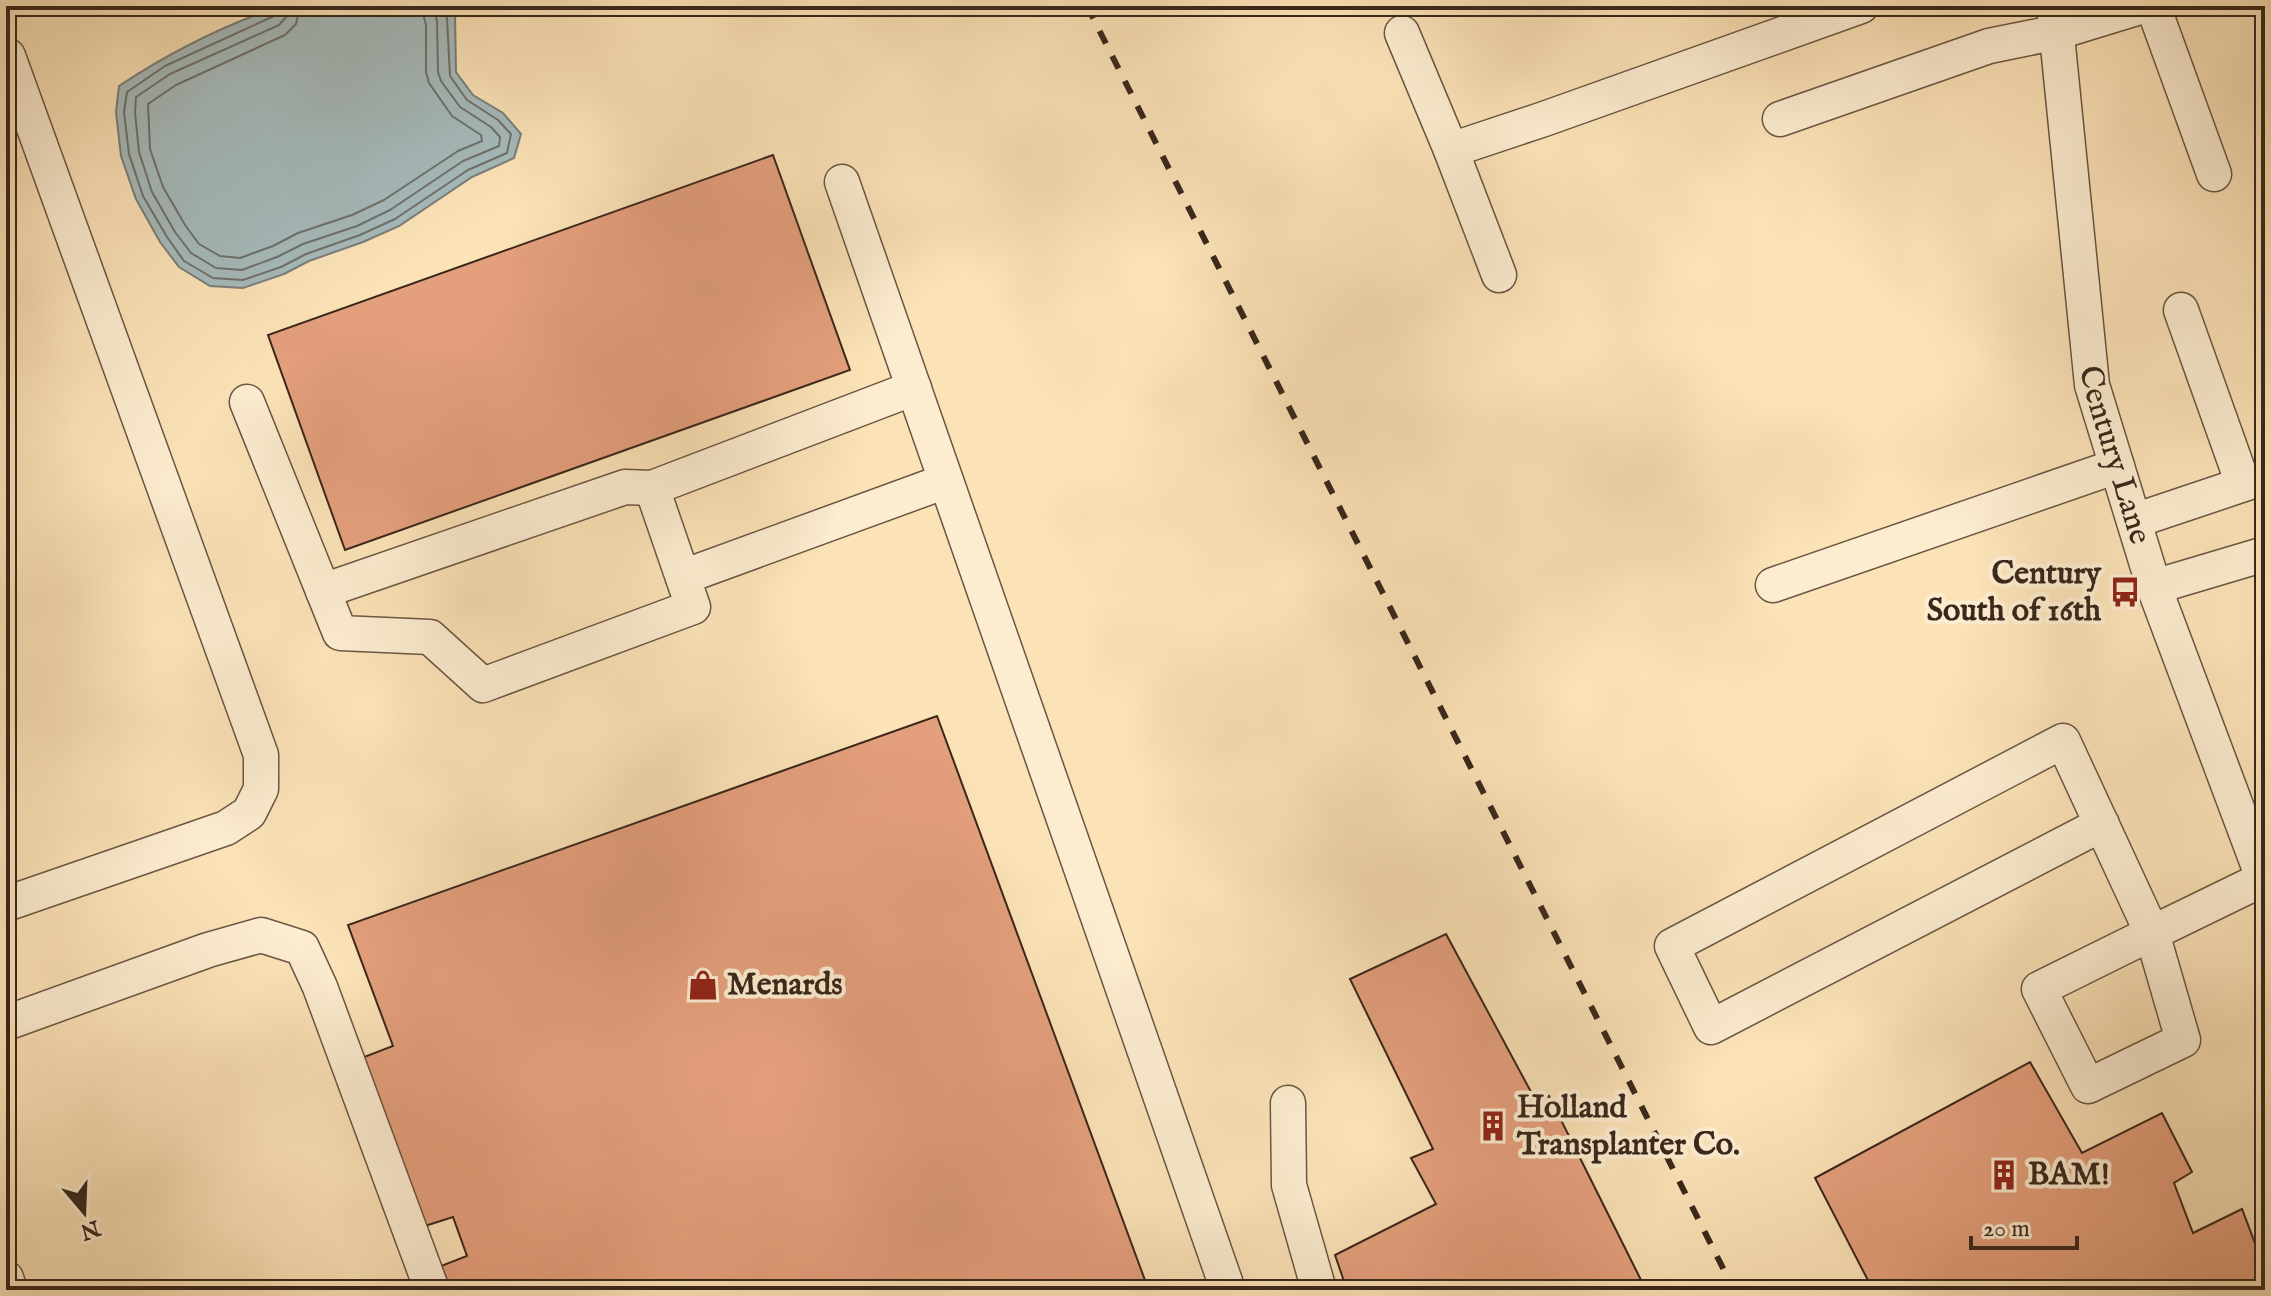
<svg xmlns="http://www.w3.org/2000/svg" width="2271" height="1296" viewBox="0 0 2271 1296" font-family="'IM FELL English',serif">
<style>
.water{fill:#a5babb;stroke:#7a7f7b;stroke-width:2}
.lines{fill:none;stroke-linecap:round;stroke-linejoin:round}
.shore{stroke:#6f706b;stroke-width:2}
.building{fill:#e49f7c;stroke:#39271b;stroke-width:2}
.minor-casing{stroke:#6a5642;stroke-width:37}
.minor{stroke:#fcecd0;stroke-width:34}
.rail{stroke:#39271b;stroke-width:6;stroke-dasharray:14 14;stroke-linecap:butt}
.labels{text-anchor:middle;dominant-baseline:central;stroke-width:8;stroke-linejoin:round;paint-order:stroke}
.street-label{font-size:32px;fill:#39271b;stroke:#fcecd0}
.poi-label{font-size:32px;font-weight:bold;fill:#39271b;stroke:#fcecd0;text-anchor:start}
</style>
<rect width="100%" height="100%" fill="#fbe2b7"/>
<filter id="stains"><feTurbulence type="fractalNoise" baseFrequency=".0025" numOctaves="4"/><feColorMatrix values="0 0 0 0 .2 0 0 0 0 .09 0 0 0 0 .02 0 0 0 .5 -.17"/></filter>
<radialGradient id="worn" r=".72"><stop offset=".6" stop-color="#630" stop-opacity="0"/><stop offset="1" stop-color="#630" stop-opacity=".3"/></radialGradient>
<path class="water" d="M281,6H449L455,13L456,72L473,95L503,113L521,134L514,158L472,177L399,226L363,242L309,261L284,274L243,288L210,286L179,267L160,242L136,199L121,156L116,112L119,86C169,53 224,25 281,6Z"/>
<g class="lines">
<path class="shore" d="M278,6L277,12L274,16L165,66L127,92L124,112L129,154L143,196L167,237L184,261L213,278L243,280L281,267L306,254L360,235L395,219L468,170L507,153L511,134L498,120L467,100L450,76L447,18L443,6
M288,6L287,16L279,25L170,74L136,97L135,112L139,152L152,192L175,232L191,253L216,268L242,270L277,257L303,244L357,226L390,210L463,161L499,146L500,137L491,127L460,107L441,81L438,72L437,21L433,6
M300,6L296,24L285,35L176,85L148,104L150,149L163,187L185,225L199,244L220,256L240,258L273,246L298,233L352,215L384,200L458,151L482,141L481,135L452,116L429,83L426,72V25L421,6"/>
</g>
<path class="building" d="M773,155L850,370L345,550L268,335Z
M937,716L1146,1283L1126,1290H451L441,1266L467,1256L453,1217L425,1226L364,1057L393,1046L348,925Z
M1446,934L1537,1103L1549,1096L1646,1290H1347L1335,1255L1436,1204L1411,1158L1433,1149L1350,979Z
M2030,1062L2082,1153L2162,1113L2192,1172L2174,1183L2193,1233L2242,1209L2265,1270V1288L1873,1290L1815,1178Z"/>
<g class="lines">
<g class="minor-casing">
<g id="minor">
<path id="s1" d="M2054,6L2092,385L2154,587L2265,883"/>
<path d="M2153,6L2214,174"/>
<path d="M1402,33L1451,150L1544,119L1861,6"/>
<path d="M1780,119L1989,46L2058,32L2143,6"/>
<path d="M1451,150L1499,275"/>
<path d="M842,182L1228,1290"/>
<path d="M2181,310L2243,484"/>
<path d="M247,402L340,633L430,637L483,685L693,607L652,488L914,388"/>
<path d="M2134,521L2265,477"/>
<path d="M683,577L946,481"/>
<path d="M1773,585L2117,466"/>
<path d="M2154,587L2265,554"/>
<path d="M323,591L625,487L652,488"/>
<path d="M2102,824L1711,1027L1672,946L2063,741L2152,933L2263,879"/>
<path d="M6,904L226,828L249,813L261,789V755L8,56"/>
<path d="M2152,933L2183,1040L2088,1086L2039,989Z"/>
<path d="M6,1023L208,950L261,935L302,948L320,987L432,1290"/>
<path d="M1288,1103L1289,1185L1319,1290"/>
<path d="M6,1278L10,1290"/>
</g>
</g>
<use href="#minor" class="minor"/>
<path class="rail" d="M1087,6L1734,1290"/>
</g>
<defs>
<g id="bus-bare" transform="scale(2.4)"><path d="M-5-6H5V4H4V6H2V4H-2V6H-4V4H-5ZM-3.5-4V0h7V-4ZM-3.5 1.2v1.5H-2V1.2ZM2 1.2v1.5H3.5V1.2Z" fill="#8f2418" stroke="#fcecd0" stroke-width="2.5" paint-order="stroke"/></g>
<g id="shop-bare" transform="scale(2.4)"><path d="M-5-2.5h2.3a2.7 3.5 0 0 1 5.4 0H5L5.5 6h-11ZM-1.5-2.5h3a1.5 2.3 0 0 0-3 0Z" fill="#8f2418" stroke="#fcecd0" stroke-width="2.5" paint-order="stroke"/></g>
<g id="building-bare" transform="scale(2.4)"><path d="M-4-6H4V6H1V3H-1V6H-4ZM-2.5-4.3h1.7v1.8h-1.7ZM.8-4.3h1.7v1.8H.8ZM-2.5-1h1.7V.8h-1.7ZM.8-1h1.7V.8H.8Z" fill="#8f2418" stroke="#fcecd0" stroke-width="2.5" paint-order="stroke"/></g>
</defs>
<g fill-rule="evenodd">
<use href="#bus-bare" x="2125" y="592"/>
<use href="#shop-bare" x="703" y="985"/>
<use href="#building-bare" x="1493" y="1126"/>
<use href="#building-bare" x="2004" y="1175"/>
</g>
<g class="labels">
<g class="street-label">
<text stroke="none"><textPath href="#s1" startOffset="454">Century Lane</textPath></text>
</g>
<g class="poi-label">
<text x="2101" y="574" text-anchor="end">Century<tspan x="2101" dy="37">South of 16th</tspan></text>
<text x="727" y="985">Menards</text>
<text x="1517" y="1108">Holland<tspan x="1517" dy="37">Transplanter Co.</tspan></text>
<text x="2028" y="1175">BAM!</text>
</g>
</g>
<rect width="2271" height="1296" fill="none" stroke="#fbe2b7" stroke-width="32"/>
<rect x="8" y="8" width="2255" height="1280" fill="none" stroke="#39271b" stroke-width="4"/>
<rect x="16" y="16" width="2239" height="1264" fill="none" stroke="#39271b" stroke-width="2"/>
<g transform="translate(84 1212) rotate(161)" stroke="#fcecd0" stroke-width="6" paint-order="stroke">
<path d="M0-6L14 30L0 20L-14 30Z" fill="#39271b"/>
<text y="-12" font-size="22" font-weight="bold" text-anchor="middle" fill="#39271b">N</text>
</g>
<path d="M1971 1236v12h106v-12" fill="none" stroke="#39271b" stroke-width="4"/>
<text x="1983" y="1236" font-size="24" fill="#39271b" stroke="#fcecd0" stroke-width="6" paint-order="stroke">20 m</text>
<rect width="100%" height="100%" filter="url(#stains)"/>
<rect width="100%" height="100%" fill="url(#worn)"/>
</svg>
